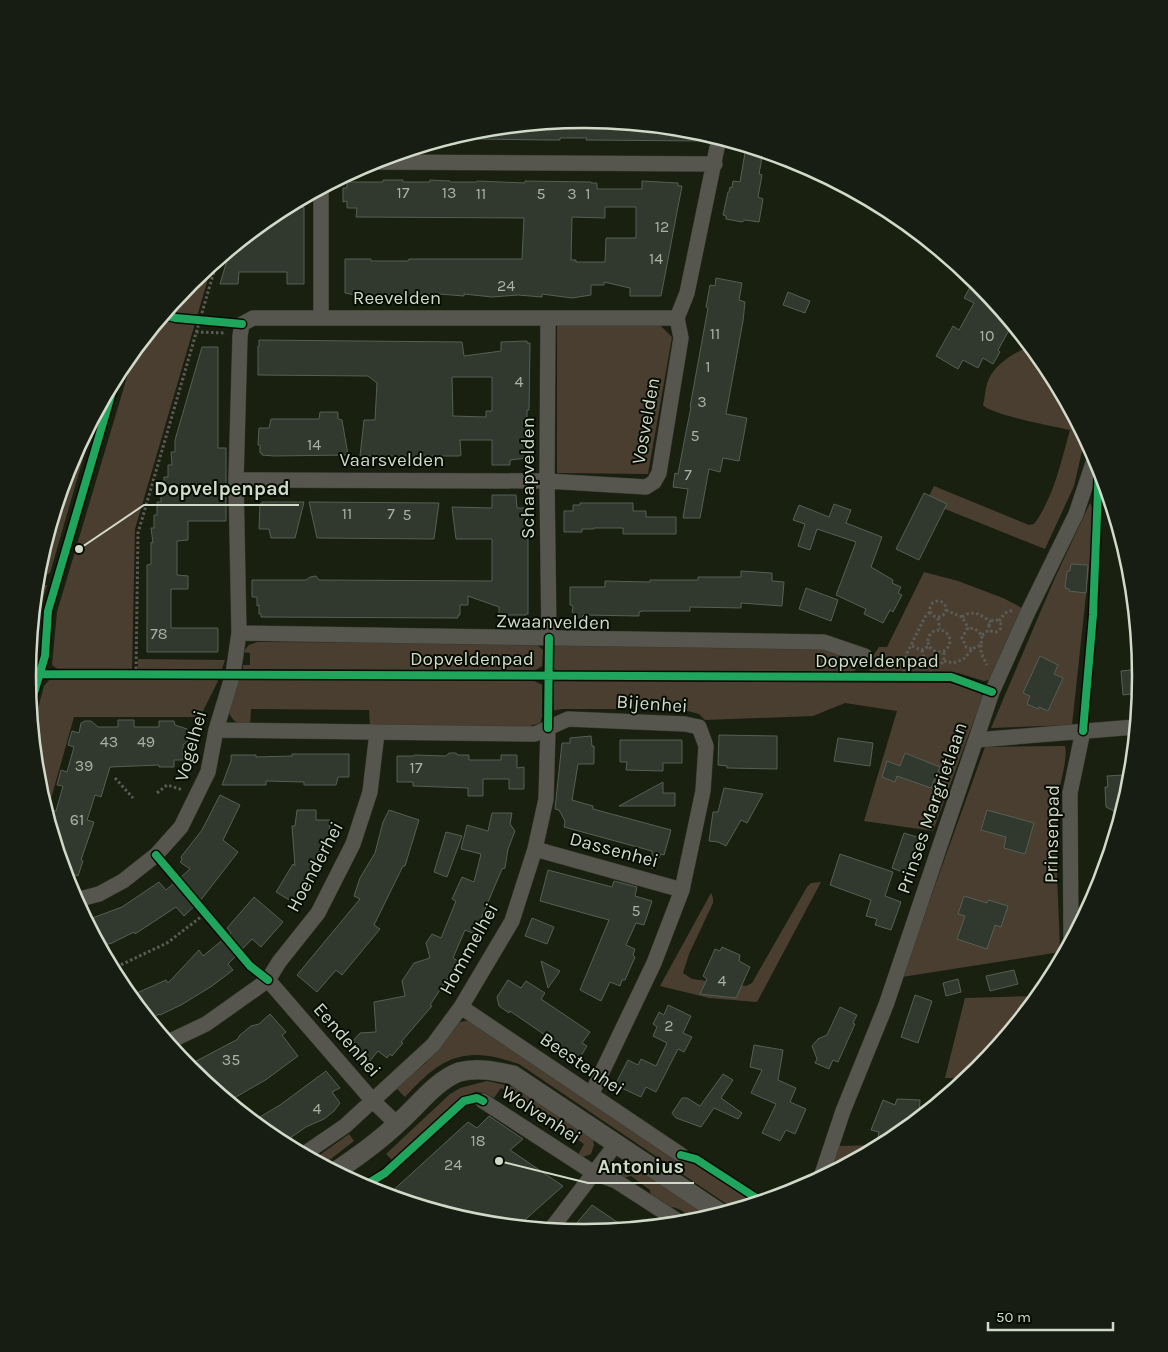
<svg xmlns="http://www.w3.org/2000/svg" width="1168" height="1352" viewBox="0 0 1168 1352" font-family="Karla,sans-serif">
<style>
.green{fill:#4a3e31}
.building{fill:#31392f;stroke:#555f54;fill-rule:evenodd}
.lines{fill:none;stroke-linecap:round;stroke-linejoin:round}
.service-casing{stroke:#363c2f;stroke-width:9}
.minor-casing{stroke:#363c2f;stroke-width:16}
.tertiary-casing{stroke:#363c2f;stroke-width:20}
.path{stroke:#5b5c56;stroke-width:3;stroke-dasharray:2.5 2.5;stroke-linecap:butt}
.service{stroke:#56564f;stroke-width:8}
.minor{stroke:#56564f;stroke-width:15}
.tertiary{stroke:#56564f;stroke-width:19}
.cycleway-casing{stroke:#080d04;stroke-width:11}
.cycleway{stroke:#20a55d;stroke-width:8}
.labels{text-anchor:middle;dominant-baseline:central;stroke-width:4;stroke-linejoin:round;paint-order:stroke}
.number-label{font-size:16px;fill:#a9b2a2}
.street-label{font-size:19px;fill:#d1dac9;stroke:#080d04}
.rim{fill:none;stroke:#d1dac9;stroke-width:2.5}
.leader{fill:none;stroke:#d1dac9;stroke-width:2}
.callout-dot{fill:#d1dac9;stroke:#080d04;stroke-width:2}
.callout-label{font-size:20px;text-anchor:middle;font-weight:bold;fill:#d1dac9;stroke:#080d04;stroke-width:4;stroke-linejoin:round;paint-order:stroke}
</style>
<rect width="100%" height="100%" fill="#1a2010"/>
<path class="green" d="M212,265L135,529L132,671H60L52,665L57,612L135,350L191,282Z
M659,324L672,337L648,474L557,473V325Z
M1024,349H1027L1031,353L1042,375L1052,377L1085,438L1074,486L1045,549L930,503L928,498L934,486L1029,525L1034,524C1054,497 1061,462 1070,430C1054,426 991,415 983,405C985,398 985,388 988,381C993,367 1010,355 1024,349Z
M96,414L50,573L44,576L37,575L38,567L70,463Z
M1090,503L1095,512L1072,725L991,728L1054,580Z
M924,572L958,581L1003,598L1024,609L989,680L984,681L958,673L870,671C867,662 874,655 879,647H887Z
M36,585H47L40,609L36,632L33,662L28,681Z
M257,642L535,643L543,650L542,666L534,671L243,669V665H250V653L243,652L249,645Z
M558,644L820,646L856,660L859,665L854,672L557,671L551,667L552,648Z
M138,659L225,660L222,669H138Z
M56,677L219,679L200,717H74L47,813L38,784L33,727L44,686L50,679Z
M238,679L534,681L542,685V717L540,723L530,726H370L369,710L251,709L250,725C240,725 234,723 229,713Z
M555,681L950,683L978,691L983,696L933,831L864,821L897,711L845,703L813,716L705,720L699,714L680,709H562L551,711V686Z
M1065,746C1068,757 1061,779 1059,791C1053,841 1059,901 1060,952L902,977L985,747Z
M821,882L757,1002L709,998L660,986L711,893L713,898V903L689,954L683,973L692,979L746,986L752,983L807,887L811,883Z
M1038,996L977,1070L967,1078H945L965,998Z
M469,1020L677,1159L698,1164L756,1203L734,1209L519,1064C465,1045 442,1056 405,1097L395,1087L426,1063L457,1023Z
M487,1081L514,1087L593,1139L594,1145L591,1154L583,1157L578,1155L584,1144L501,1088L494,1098L485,1093L475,1092L460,1099L393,1161L386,1154L450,1094L460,1088Z
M349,1134L354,1141L323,1165L314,1159Z
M881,1145L828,1173L838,1146Z
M628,1161L709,1217L696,1221C688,1215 677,1205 667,1207L651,1198L650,1190L631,1176L622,1178L618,1172V1166L623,1162Z"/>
<path class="building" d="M584,120L693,130L702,133L701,141L586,140L587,138H560V140H547L476,139V130Z
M746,147L763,152L759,174L762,175L758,197L763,199L759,222L745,220L742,222L726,219V216L723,215L728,192H729L730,187L732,188L733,181L740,182Z
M383,180H403V182H430V180L450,181V182H477V181L525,183V181L591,182V183H597V189H642V181L678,183V186H682L661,296H630V288L604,282V285H591V295L572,298L542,294V297L518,295L492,297L464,294V296L439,294V297L414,293V296L391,294L366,297L345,293V259H371V261H408L409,259H522L524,218L356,217L357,208H347V201L343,202V188H347V182H383ZM605,207H636V238H606L605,262H576V260H571L572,217L605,218Z
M297,202V208L304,207V284H287V272H239L238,284H220L230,250L275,213Z
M716,278L742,283L739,300L745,302L743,321L726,414L747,418L739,461L723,458L720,472L709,469L700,518H683L688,489L673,487L675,473L678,474L686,432L691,407H690L708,308L706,307L710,285L715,286Z
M973,282L980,286L1012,325L998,350L1000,352L993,364L983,358L978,368L963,360L958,369L936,356L953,326L959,330L974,303L964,298Z
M788,292L810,301L805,313L783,305Z
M259,340L462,342L464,356L501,351V342L527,341V343H530L529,410H527V458L510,460V465H492V440H460L461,455L459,456H360L364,420H375L377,383L368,376L258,375V346H259ZM452,377H492V411H486V417L453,416Z
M202,347H218V448H226V521H188V540L177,541V575L188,576V589H171V628H218V652H147V565L151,564V542L153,543L151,528H154V515H157V502H161V490H164V477H168V465H172L171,452H175V440Z
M320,412H338V419L342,420L348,455L274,456L262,455V453H260V445H258L259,428H269L271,419H319Z
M924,493L947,504L919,560L896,549Z
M492,495H516L517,508H526V509H528V614H526V615H499V607L468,596V605H460V615H458V618L261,617V614H259V605L257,606V597H252V580H306L310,577L316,576L319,580L492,581V539H456L452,507L492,508Z
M262,502H304L295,538H271L269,529H259L260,504H262Z
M309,502L439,503L434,539L317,538Z
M580,503H633V511H646V517H676V534H623V528H594V529H582V532H564V511H573V505H580Z
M834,504L851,510L846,523L882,537L871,567L893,580L892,583L901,587L898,593L902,595L893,612L890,610L883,623L864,614L866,609L836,595L856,542L817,529L810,550L798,546L805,524L793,520L799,505L829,517Z
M1071,564L1088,565L1086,593L1069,591V589L1065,588L1067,571H1070Z
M741,571L772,573V581L784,582L782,606L741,603V608L690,607V611H642L639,612V616L584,615L580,619L572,612L573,606L570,605V587H605V581L650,582V580H698V577H741Z
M806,588L838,600L831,621L799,609Z
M1040,656L1058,665L1054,674L1063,678L1048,711L1039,707L1038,709L1027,704L1030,696L1023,693Z
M1140,669L1139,693L1123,695L1121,671Z
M118,720H134V727H159V721H174L175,725L187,729L190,734L191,738L183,745V760H174V767H159V765L110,767L101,797L95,795L91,808L87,820L94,822L81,860L83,861L78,876L65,872L45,808L56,811L63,786L57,785L61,770L67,772L74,747L68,745L72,731L79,733L81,723L85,721H91L98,727H118Z
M719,735L777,736V769L727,768V766L718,765Z
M591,736L592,746H594V764H578L572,800L593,806V809L671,830L664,855L661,854L652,869V851L564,827L565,821L559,810L555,809L562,743H570V738Z
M838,738L873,743L870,766L834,761Z
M620,740H682V763H663V771L626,770L627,762H620Z
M449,753H456L458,755H469V760H501V755H517V768L524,767V789H509V779H483V796H468V788L413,786V782H397V756H414V755L446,756Z
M905,753L940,767L931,788L897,776L895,782L882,777L887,761L900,766Z
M292,754H349V777H338L336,785H304V782L266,781V785H222L231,761V755H256V757L292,756Z
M1123,775L1124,785H1130L1124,803L1116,812L1106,807L1105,787H1108L1107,776Z
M663,782V793H675V806H619Z
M724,788L763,794L747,823L741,820L726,846L718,842L709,841L713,812H718Z
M220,795L240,805L223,840L238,852L200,901L184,916L176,907L135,934L134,932L112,943L101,946L87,920L122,907L159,882L166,890L190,869L180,862L182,860L181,857L202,830Z
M297,810H316V820H330L329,840H326V849H322L310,868L314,870L311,876L313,877L296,904L276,892L293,864L295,866L292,826H295Z
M389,810L419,820L405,866H403L374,925L380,929L342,975L336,970L317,992L297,975L360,899L354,896L360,878L375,853L383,822Z
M987,810L1034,823L1025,854L1004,848L1006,837L981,830Z
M492,813H512L510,824L515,831L508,849L505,868L502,869L480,921L482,923L478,932L475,934L465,930L453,958L458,961L456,965L458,966L449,980L447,979L430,1005L432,1006L401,1042L403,1043L392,1056L390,1054L387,1058L378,1051L365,1067L351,1050L357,1045L353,1041L360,1033L376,1032L374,1002L405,996L402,981L414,963L430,958L426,943L432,934L441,938L456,901L452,899L462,877L474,882L481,854L461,849L467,825L488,831Z
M446,832L462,836L447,877L434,872Z
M904,833L923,839L914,864L909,862L905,873L892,868Z
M840,854L893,872L885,896L901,902L891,930L875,925L877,919L866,916L871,900L830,885Z
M548,870L612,887L614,881L637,887L635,896L652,901L644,925L636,923L626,945L635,949L633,955L635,957L625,980H622L620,986L610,982L601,1001L580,990L609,920L540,901Z
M964,896L987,903L988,900L1008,906L1001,927L995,925L987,949L957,939L965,916L958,914Z
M254,897L283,922L261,947L252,939L228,964L233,970L212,986L181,1005L160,1015L159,1014L150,1020L130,996L166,980L168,983L199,950L203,956L231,933L227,928Z
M532,918L554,927L547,944L525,936Z
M722,947L740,955L739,961L750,967L736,998L700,994L707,979L703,976L715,949L720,951Z
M541,961L560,971L548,988Z
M1014,970L1018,984L990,991L986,976Z
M958,979L961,992L946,996L943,983Z
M508,980L521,988L526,981L545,993L541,999L590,1032L582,1043L587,1046L579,1059L557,1046L558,1044L510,1011L509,1013L499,1006L497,997Z
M915,995L932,1001L918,1043L901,1037Z
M668,1005L691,1016L683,1033L692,1037L684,1052L678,1049L656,1092L646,1087L641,1097L615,1085L628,1060L638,1065L641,1059L656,1066L667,1043L653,1036L657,1027L653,1024L659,1012L664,1015Z
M840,1007L857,1015L853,1023L855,1024L838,1062L833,1060L829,1069L815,1063L817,1059L812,1046L818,1039L827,1035Z
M270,1014L286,1032L282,1035L298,1056L267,1079L229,1101L187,1066L238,1039L239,1036L251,1026L259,1024Z
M754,1045L783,1050L778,1080L796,1088L790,1102L806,1109L795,1134L786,1130L780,1141L762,1133L776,1104L751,1093L762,1070L750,1067Z
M326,1071L340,1088L332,1092L340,1103L334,1111L324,1119L306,1127L290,1138L285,1144L275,1139L253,1121L280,1105Z
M723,1074L733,1080L721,1098L742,1113L738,1119L714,1108L701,1127L676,1118L672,1113L682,1098H687L700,1106Z
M897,1099L920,1100L919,1117L914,1115L910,1125L889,1141L878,1137L879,1132L871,1130L883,1100L895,1105Z
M489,1116L523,1139L510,1150L563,1186L518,1226L475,1222L468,1220L445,1204L438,1211L388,1195L468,1122L477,1128Z
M592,1205L626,1228L584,1232L570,1231Z"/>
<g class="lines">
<g class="service-casing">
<path id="service" d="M30,706L45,656L48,611L117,375"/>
</g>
<g class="minor-casing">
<path id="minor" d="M370,162L715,164
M321,189V318
M548,318L547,481L549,638
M236,480L547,481L646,487L654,482L659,473L681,338L677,318
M239,633L824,642L865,656
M216,730L535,734L568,719L685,724L699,727L706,746L703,791L682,890L654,963L591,1095
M977,740L1135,727
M535,849L682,890
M76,900L99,894L123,881L156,855L181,827L208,772L216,730L233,674L239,633L236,480L240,336L242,324L253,318H677L687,293L719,138
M1071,939L1070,793L1083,731
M268,980L373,1101L397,1124
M461,1007L681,1155
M168,1042L206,1024L268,980L279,962L318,913L353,844L370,792L377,733
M483,1101L594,1173L616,1181L681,1223
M304,1154L345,1126L433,1045L461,1007L512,921L535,849L546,799L548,728
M821,1177L843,1111L886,1005L992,692L1027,614L1076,514L1095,457
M551,1229L616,1144"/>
</g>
<g class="tertiary-casing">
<path id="tertiary" d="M336,1171C357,1157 378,1142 397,1124C416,1108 435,1081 459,1072C477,1067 495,1071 513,1075L720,1213"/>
</g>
<path class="path" d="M196,332L225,333
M930 609a8 8 0 1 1 16 0a8 8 0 1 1-16 0Z
M946,610L962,617L969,629
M962,617C973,609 981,615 991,622
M938,618L940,629
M989 626a6 6 0 1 1 12 0a6 6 0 1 1-12 0Z
M999,621L1005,613L1013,610
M928 641a11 11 0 1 1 22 0a11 11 0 1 1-22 0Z
M982,635L990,629
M981,645V653L987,665
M912,646L922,650L929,646
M922,650C924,663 932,674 944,661V651
M944,661L953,663L959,661L965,658L972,649L981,645L982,635L974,628L967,629L962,638L966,647L972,649
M930,666L931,677
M136,674L138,533L217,261
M903,678L907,653L925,617L930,612
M115,778L133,798
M157,793L167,785L183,790
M112,969L167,943L206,913"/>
<use href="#service" class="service"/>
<use href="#minor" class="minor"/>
<use href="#tertiary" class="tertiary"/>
<g class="cycleway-casing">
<path id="cycleway" d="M164,315L176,318L242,324
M39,674L951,677L992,692
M30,706L45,656L48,611L117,375
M548,728L549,638
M1083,731L1093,615L1099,465
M156,855L250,966L268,980
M681,1155L696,1159L761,1201
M364,1186L385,1173L464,1101L477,1098L483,1101"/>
</g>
<use href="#cycleway" class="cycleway"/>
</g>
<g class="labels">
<g class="number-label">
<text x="403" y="192">17</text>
<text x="449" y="192">13</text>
<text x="481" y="193">11</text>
<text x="541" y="193">5</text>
<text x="572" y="193">3</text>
<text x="588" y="193">1</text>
<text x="662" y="226">12</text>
<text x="656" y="258">14</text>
<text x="506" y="285">24</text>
<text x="715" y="333">11</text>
<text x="987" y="335">10</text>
<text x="708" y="366">1</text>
<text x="519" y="381">4</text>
<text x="702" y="401">3</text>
<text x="695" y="435">5</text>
<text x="314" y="444">14</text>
<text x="688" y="474">7</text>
<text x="347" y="513">11</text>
<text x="391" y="513">7</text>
<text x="407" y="514">5</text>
<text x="159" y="633">78</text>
<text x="109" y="741">43</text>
<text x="146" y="741">49</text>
<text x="84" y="765">39</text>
<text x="416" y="767">17</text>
<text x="77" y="819">61</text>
<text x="636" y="910">5</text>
<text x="722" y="980">4</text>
<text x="669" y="1025">2</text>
<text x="231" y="1059">35</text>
<text x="317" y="1108">4</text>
<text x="478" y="1140">18</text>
<text x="453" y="1164">24</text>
</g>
<g class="street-label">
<text x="397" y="298">Reevelden</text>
<text transform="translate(646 421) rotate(-80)">Vosvelden</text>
<text x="392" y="460">Vaarsvelden</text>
<text transform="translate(528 478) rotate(-90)">Schaapvelden</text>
<text transform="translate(553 622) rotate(1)">Zwaanvelden</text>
<text x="472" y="659">Dopveldenpad</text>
<text x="877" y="661">Dopveldenpad</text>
<text transform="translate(652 704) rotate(4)">Bijenhei</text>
<text transform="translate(191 746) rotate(-74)">Vogelhei</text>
<text transform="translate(932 808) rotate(-71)">Prinses Margrietlaan</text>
<text transform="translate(1052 834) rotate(-89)">Prinsenpad</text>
<text transform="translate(614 850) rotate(15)">Dassenhei</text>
<text transform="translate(315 867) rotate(-62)">Hoenderhei</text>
<text transform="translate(469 949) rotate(-61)">Hommelhei</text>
<text transform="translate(347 1040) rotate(49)">Eendenhei</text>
<text transform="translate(582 1064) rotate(34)">Beestenhei</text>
<text transform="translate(541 1115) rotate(33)">Wolvenhei</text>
</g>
</g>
<path d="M0 0H1168V1352H0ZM36 676a548 548 0 1 1 1096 0a548 548 0 1 1-1096 0Z" fill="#181d14" fill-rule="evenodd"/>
<path class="rim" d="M36 676a548 548 0 1 1 1096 0a548 548 0 1 1-1096 0Z"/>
<path class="leader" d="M79 549L144 505H299M499 1161L588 1183H694"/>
<g class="callout-dot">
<circle cx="79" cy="549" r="5"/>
<circle cx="499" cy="1161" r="5"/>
</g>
<g class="callout-label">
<text x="222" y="495">Dopvelpenpad</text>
<text x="641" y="1173">Antonius</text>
</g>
<path d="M988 1322v8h125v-8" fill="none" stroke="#d1dac9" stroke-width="2.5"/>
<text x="996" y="1322" font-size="15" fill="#d1dac9" stroke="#080d04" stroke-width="4" paint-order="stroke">50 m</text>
</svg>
